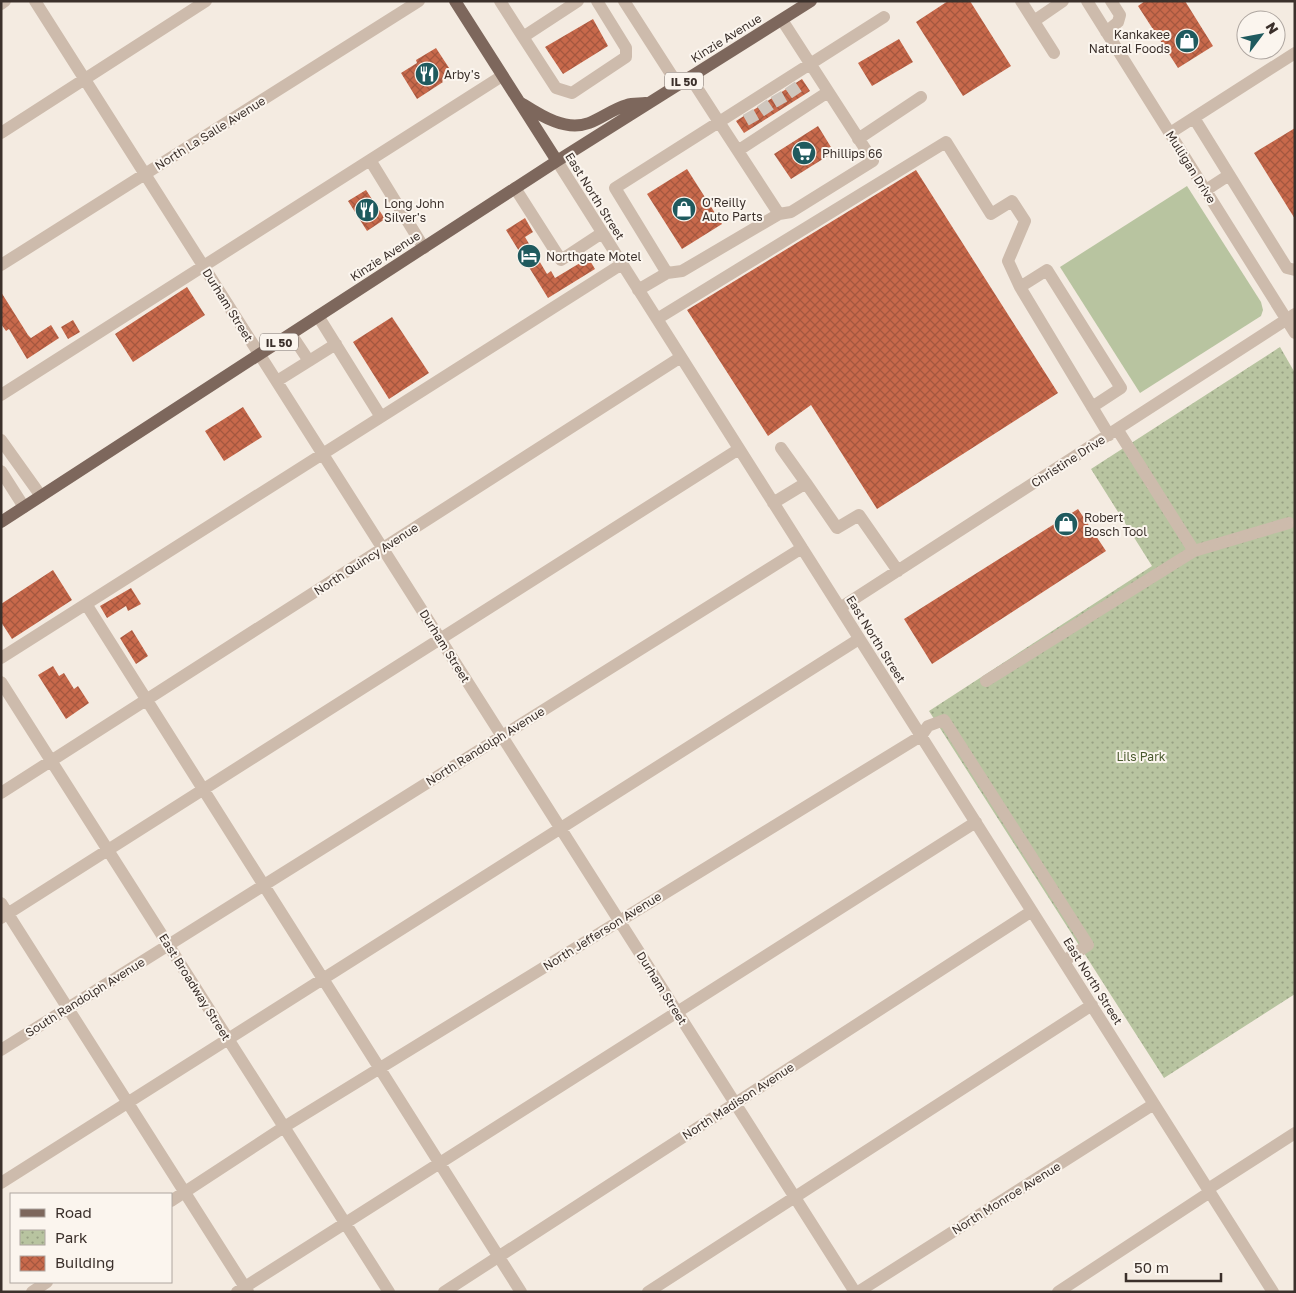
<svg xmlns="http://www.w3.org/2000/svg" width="1296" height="1293" viewBox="0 0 1296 1293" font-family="'Golos Text',sans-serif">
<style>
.green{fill:#b8c4a0}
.park{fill:url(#park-dots)}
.building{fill:url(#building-cross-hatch)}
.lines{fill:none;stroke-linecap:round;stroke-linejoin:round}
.minor-tunnel{stroke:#cfc6bd;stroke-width:12;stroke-dasharray:12 6;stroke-linecap:butt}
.minor{stroke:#cdbbac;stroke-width:12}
.major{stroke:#7d675c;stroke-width:12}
.labels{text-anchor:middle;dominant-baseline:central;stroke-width:4;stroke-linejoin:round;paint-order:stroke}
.shield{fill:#fbf5ee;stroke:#756b66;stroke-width:1}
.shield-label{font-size:11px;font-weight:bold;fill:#3b302b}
.poi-label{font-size:12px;fill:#3b302b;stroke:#fbf5ee;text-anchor:start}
.street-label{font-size:12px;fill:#3b302b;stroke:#fbf5ee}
.park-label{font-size:12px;fill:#4a5a2e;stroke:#fbf5ee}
</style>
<defs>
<pattern id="park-dots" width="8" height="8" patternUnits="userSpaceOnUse" patternTransform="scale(1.25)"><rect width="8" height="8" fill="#b8c4a0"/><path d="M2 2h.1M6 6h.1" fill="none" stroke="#97a083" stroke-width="1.8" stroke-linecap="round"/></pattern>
<pattern id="building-cross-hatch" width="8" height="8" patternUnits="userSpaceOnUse" patternTransform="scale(1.25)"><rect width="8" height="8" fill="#c8694b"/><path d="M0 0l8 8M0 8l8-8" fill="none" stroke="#a4573f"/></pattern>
</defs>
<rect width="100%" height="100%" fill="#f4ebe1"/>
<path class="green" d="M1187,186L1261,302L1263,310L1261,316L1140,393L1060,267Z"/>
<path class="park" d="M1280,347L1295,373V994L1164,1078L929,711L1152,566L1091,469Z"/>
<path class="building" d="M948,1H970L1011,66L963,96L916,22Z
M1145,1H1185L1213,46L1178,68L1138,6Z
M593,19L608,46L563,74L545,47Z
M899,39L913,62L872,86L858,63Z
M436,48L453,74L442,81L443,82L417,99L401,73L417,63L416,60Z
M802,79L810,91L744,133L736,121Z
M818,126L834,152L791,179L774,154Z
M1295,128V219L1254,153Z
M687,169L722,224L682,249L647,194Z
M916,170L1058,393L877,509L811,405L768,436L687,310Z
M366,190L385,219L367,231L348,201Z
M525,218L533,232L525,237L547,274L551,271L555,278L580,263L577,259L586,254L595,269L548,298L506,230Z
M187,287L205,315L133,362L115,334Z
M1,292L28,335L31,338L51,325L59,338L27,359L9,329L6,331L1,324Z
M392,317L429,373L389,399L353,342Z
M73,320L80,332L68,339L61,327Z
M243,407L262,437L224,461L205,431Z
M1078,509L1106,551L932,664L904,619Z
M53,570L72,600L12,639L1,622V604Z
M131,588L141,604L128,611L126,606L107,618L100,606Z
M132,630L148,656L136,664L120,638Z
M53,666L59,676L64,673L74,689L78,686L89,703L66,719L38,675Z"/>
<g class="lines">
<path class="minor-tunnel" d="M790,85L799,98
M776,94L784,108
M762,103L771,116
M748,112L756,126"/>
<path class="minor" d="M35,1L855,1292
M500,1L523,37
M578,1L523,37L556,88L572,93L626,57V48L597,1
M624,1L678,85
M1021,1L1054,53
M1087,1L1295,333
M1,4L5,1
M1034,21L1063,1
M1106,32L1118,22L1120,15L1111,1
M690,77L719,122L884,17
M1194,118L1287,268L1295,270
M1,133L206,1
M1170,133L1295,53
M858,139L921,97
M739,150L828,92
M370,160L424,248
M557,161L1273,1292
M515,188L561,260L602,233
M1206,190L1229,175
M1,265L419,1
M667,273L682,271L779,214L791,212L873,161L782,20
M638,290L667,273L615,188L719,122L779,214
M318,316L381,417
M657,319L946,142L991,214L1012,201L1025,221L1008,261L1020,287
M291,334L309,361L336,344
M277,381L309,361
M1,395L502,76
M1092,407L1121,388L1047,270L1020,287L1109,435
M1117,429L1194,551
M1,440L41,496
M781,448L806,483
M1,471L24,507
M773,503L806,483L837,528L859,515L898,571
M86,604L521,1292
M840,608L1295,314
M1,658L622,264
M986,681L1194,551L1289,523
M1,682L389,1292
M1,793L681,357
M1,903L248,1292
M1,918L739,449
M1,1050L802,548
M1,1183L859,639
M1208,1189L1295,1133
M171,1201L284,1127L921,736L928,726L944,720L1088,945L1064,961
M32,1292L47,1282
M237,1292L976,822
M444,1292L1032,911
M648,1292L1092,1005
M858,1292L1154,1104
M1058,1292L1210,1192"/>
<path class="major" d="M455,1L557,161
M521,103C540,115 565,132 589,123C602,118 613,109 627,105C633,103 640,104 646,103
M1,522L557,161L811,1"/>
</g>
<defs>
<g id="shop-disc" transform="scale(1.25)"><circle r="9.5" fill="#1f5a5e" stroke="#fbf5ee"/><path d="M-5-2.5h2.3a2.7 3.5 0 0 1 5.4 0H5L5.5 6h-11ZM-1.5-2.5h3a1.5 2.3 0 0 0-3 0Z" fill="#fff"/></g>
<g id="restaurant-disc" transform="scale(1.25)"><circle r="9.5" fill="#1f5a5e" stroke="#fbf5ee"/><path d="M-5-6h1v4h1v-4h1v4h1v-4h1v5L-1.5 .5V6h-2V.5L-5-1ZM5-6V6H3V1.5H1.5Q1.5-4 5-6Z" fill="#fff"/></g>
<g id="supermarket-disc" transform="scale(1.25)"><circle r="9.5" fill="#1f5a5e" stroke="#fbf5ee"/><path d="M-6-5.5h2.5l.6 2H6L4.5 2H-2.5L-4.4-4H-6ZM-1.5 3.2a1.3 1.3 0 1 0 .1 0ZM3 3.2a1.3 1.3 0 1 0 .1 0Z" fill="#fff"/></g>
<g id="hotel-disc" transform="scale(1.25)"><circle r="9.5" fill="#1f5a5e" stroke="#fbf5ee"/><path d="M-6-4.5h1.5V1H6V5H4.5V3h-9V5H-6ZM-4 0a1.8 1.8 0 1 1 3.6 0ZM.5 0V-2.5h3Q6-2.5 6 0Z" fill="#fff"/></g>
</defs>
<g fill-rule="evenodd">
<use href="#shop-disc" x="1187" y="41"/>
<use href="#restaurant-disc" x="427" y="74"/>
<use href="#supermarket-disc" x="804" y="153"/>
<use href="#shop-disc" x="684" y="209"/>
<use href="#restaurant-disc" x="367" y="210"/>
<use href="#hotel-disc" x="529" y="256"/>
<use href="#shop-disc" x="1066" y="524"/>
</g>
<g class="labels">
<g class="shield">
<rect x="665" y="72.5" width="38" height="17" rx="4"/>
<rect x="260" y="333.5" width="38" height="17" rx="4"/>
</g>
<g class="shield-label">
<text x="684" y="81">IL 50</text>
<text x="279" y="342">IL 50</text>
</g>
<g class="poi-label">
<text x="1170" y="34" text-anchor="end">Kankakee<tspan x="1170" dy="14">Natural Foods</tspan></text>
<text x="444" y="74">Arby's</text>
<text x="822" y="153">Phillips 66</text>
<text x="702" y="202">O'Reilly<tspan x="702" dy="14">Auto Parts</tspan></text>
<text x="384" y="203">Long John<tspan x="384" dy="14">Silver's</tspan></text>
<text x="546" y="256">Northgate Motel</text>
<text x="1084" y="517">Robert<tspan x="1084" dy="14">Bosch Tool</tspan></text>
</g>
<g class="street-label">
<text transform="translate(726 38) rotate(-32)">Kinzie Avenue</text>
<text transform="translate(210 133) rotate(-32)">North La Salle Avenue</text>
<text transform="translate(1191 167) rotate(58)">Mulligan Drive</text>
<text transform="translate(595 196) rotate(58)">East North Street</text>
<text transform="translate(385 256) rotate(-33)">Kinzie Avenue</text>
<text transform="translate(228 305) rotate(58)">Durham Street</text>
<text transform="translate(1068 461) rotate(-33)">Christine Drive</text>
<text transform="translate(366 559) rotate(-33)">North Quincy Avenue</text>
<text transform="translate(876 639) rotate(58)">East North Street</text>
<text transform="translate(445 646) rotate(58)">Durham Street</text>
<text transform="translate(485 746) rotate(-32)">North Randolph Avenue</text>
<text transform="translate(602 931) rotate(-32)">North Jefferson Avenue</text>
<text transform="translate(1093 981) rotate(58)">East North Street</text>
<text transform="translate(195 987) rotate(58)">East Broadway Street</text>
<text transform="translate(662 988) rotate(58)">Durham Street</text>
<text transform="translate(85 997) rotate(-32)">South Randolph Avenue</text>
<text transform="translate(738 1101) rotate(-33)">North Madison Avenue</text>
<text transform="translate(1006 1198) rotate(-32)">North Monroe Avenue</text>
</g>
<g class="park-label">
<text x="1141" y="756">Lils Park</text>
</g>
</g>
<rect width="1296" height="1293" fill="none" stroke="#3b302b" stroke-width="5"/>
<rect x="10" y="1193" width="162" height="90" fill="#fbf5ee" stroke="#aea6a0"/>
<rect x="20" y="1209" width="25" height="8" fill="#7d675c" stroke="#aea6a0"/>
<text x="55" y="1218" font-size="15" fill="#3b302b">Road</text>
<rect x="20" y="1230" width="25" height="15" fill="url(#park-dots)" stroke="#aea6a0"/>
<text x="55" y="1243" font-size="15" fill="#3b302b">Park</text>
<rect x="20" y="1256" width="25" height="15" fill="url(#building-cross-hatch)" stroke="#aea6a0"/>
<text x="55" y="1268" font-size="15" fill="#3b302b">Building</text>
<g transform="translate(1261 35) rotate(58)"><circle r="24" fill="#fbf5ee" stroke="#aea6a0"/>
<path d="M0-4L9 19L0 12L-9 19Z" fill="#1f5a5e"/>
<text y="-8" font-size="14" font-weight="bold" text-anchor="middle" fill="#3b302b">N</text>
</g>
<path d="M1126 1273v8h95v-8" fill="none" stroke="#3b302b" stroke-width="2.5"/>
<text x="1134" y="1273" font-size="15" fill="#3b302b" stroke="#fbf5ee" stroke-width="4" paint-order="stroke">50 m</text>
</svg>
